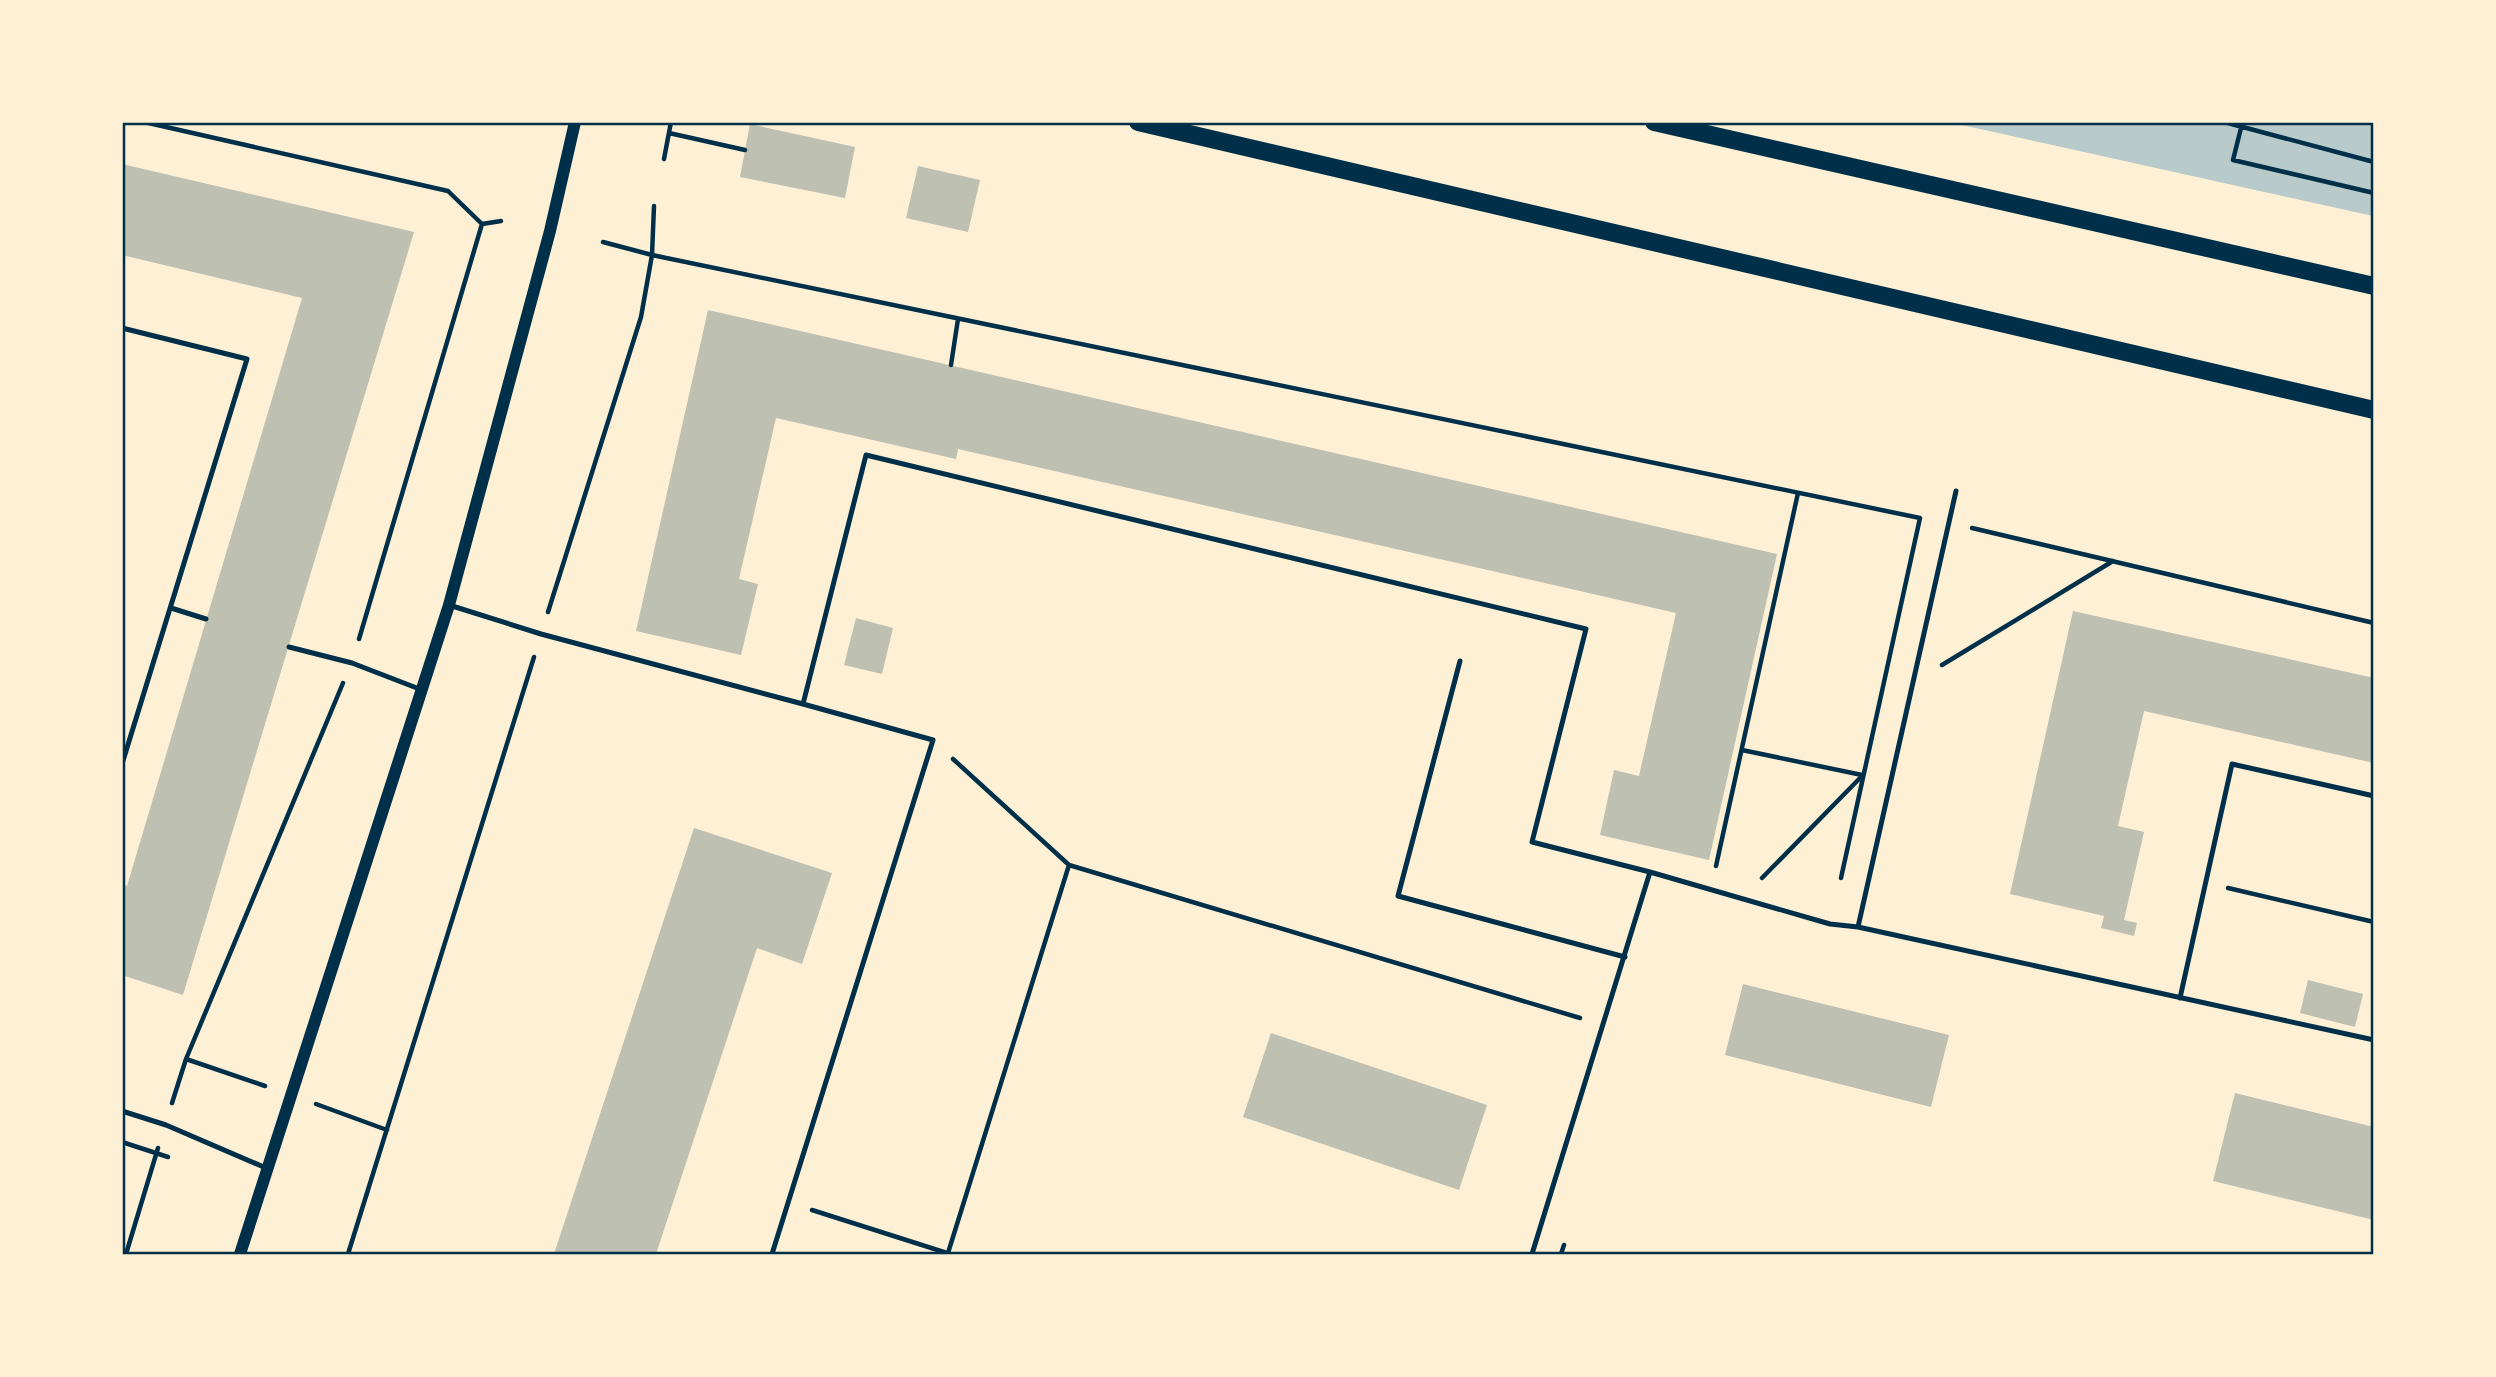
<svg xmlns="http://www.w3.org/2000/svg" width="2496" height="1377" viewBox="0 0 2496 1377" font-family="Helvetica,sans-serif">
<style>
.green{fill:#b9caca}
.building{fill:#bec0b2}
.lines{fill:none;stroke-linecap:round;stroke-linejoin:round}
.path{stroke:#003049;stroke-width:4.5}
.service{stroke:#003049;stroke-width:5}
.tertiary{stroke:#003049;stroke-width:12}
.primary{stroke:#003049;stroke-width:18}
.neatline{fill:none;stroke:#003049;stroke-width:2.5}
</style>
<rect width="100%" height="100%" fill="#fdf0d5"/>
<path class="green" d="M1953,123H2373V216Z"/>
<path class="building" d="M750,124L855,147L845,198L740,177Z
M122,164L414,232L183,995L122,975V884L127,886L302,298L122,255Z
M918,166L980,180L968,232L906,218Z
M708,310L1777,554L1709,860L1600,835L1614,770L1639,776L1676,613L958,449L956,459L776,418L739,579L758,584L741,655L636,631Z
M2073,611L2374,678V763L2144,711L2118,826L2144,832L2124,920L2137,923L2134,936L2101,928L2104,916L2010,894Z
M856,618L893,628L882,674L844,665Z
M694,828L832,873L802,964L757,948L656,1254H554Z
M2308,980L2363,994L2355,1027L2300,1013Z
M1743,984L1949,1035L1931,1107L1725,1055Z
M1271,1033L1487,1105L1459,1190L1243,1117Z
M2235,1093L2374,1127V1220L2213,1181Z"/>
<g class="lines">
<path class="path" d="M144,122L448,191L482,224L359,639
M2224,122L2374,162
M2241,128L2233,160L2374,193
M669,133L745,150
M664,159L671,122
M482,224L501,221
M603,242L652,255L654,206
M951,365L958,319
M1972,528L2374,623
M548,612L641,317L652,255L1920,518L1841,878
M1942,665L2113,561
M1742,750L1862,775
M953,759L1069,865
M1716,866L1798,493
M1762,878L1861,777
M2228,888L2374,922
M186,1059L265,1086
M172,1103L186,1059L343,683
M316,1104L387,1130
M122,1142L168,1157
M812,1210L947,1253
M126,1254L158,1148
M348,1254L534,657
M946,1254L948,1253L1069,865L1580,1018
M1561,1254L1564,1245"/>
<path class="service" d="M122,328L247,359L122,764
M449,605L541,634L803,704L866,455L1586,629L1532,842L1650,872L1830,924L1858,927L1956,491
M171,608L206,619
M289,647L352,663L422,690
M1460,661L1398,896L1625,957
M1858,927L2374,1040
M2180,998L2232,764L2374,796
M122,1111L166,1125L266,1168
M772,1254L933,740L803,704
M1532,1254L1650,872"/>
<path class="tertiary" d="M240,1254L449,605L550,231L575,122"/>
<path class="primary" d="M1138,122L2374,410
M1654,122L2374,286"/>
</g>
<rect width="2496" height="1377" fill="none" stroke="#fdf0d5" stroke-width="248"/>
<rect x="124" y="124" width="2248" height="1129" class="neatline"/>
</svg>
